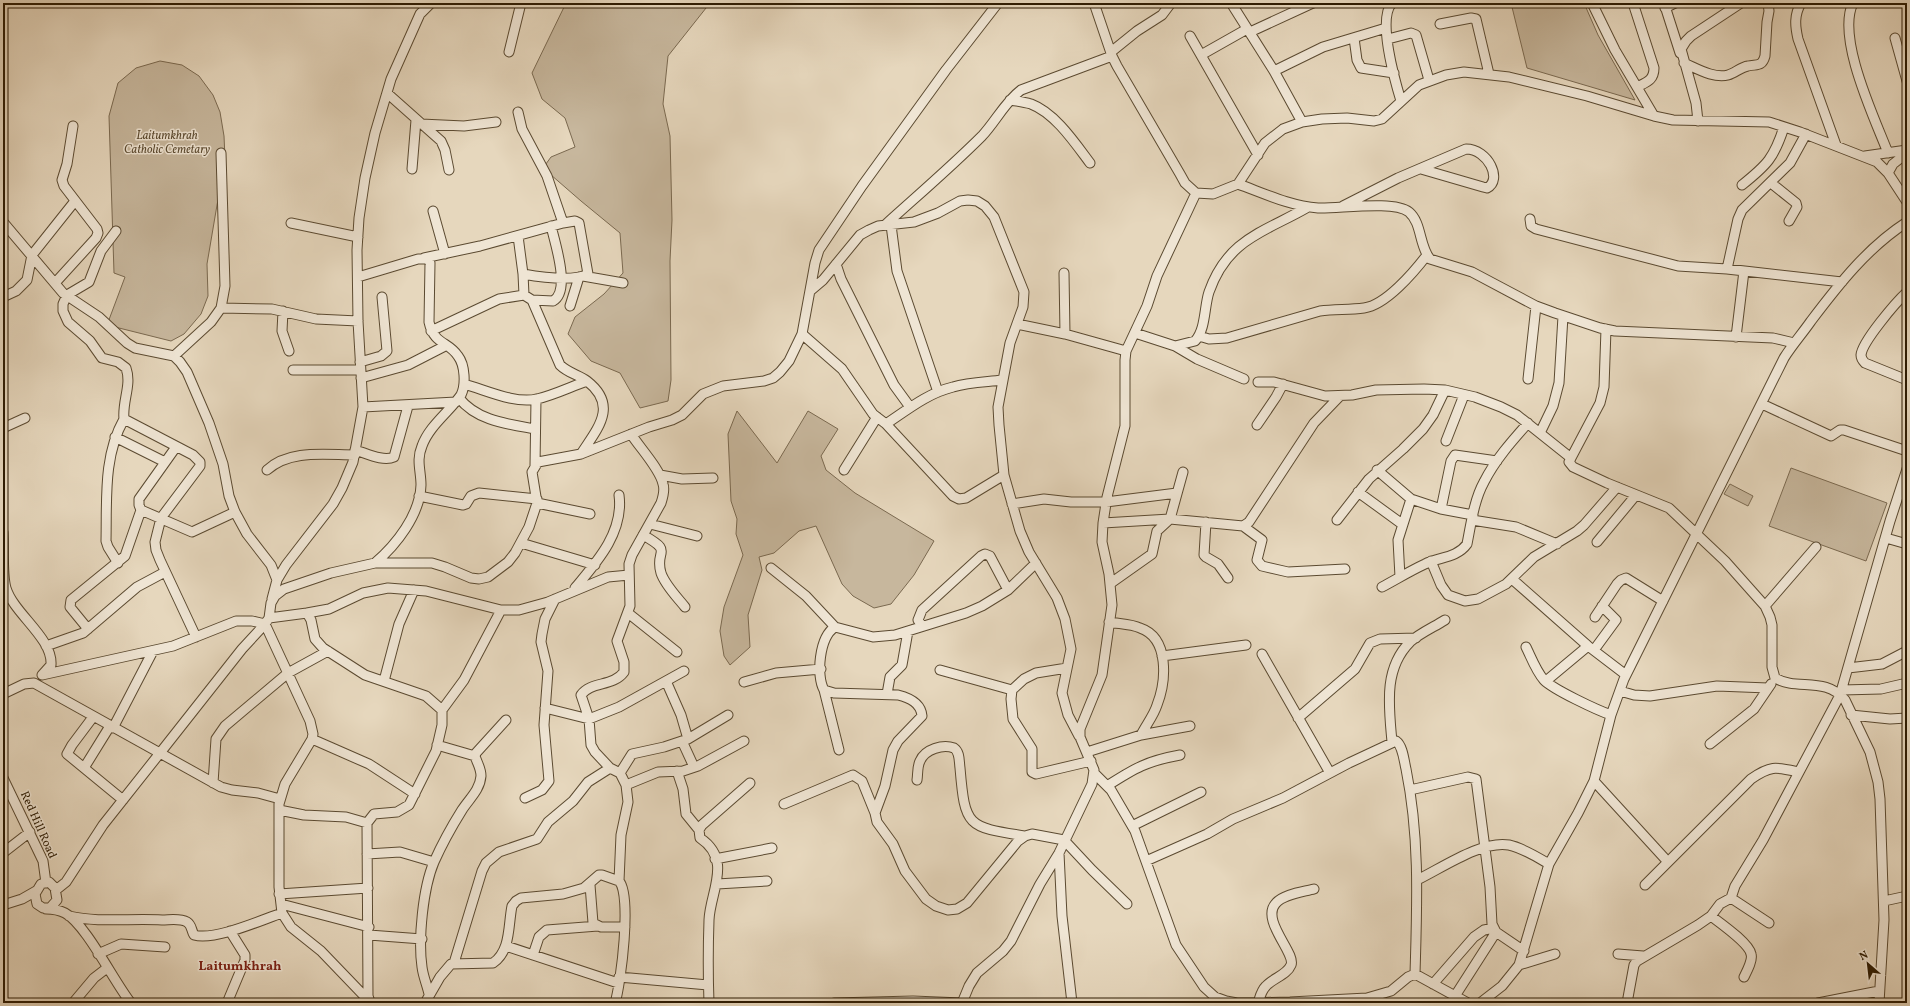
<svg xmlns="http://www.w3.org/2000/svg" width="1910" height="1006" viewBox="0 0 1910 1006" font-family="Vollkorn,serif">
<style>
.green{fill:#c7b79d;stroke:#7a6950}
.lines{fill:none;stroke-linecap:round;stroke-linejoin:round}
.minor-casing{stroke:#5b4a31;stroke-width:11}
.minor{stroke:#efe5d4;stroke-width:9}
.labels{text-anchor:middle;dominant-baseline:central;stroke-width:3;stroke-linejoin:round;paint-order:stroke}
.park-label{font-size:12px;font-style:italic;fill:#5b4a30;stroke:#efe5d4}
.street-label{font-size:12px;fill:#2d1b02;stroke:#efe5d4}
.neighbourhood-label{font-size:13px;font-weight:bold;fill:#7a1f14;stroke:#efe5d4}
</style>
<rect width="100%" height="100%" fill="#e6d7bd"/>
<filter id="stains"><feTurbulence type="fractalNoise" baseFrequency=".005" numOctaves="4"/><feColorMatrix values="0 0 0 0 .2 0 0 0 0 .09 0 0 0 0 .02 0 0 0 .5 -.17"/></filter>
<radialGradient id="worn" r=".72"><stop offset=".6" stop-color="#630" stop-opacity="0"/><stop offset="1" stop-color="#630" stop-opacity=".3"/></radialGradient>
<path class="green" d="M566,3H710L668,56L663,104L670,136L672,220L670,261L671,380L668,401L640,408L620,373L591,361L568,334L575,317L604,294L623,273L620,233L581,201L543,168L551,157L575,147L565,118L542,99L532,73Z
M1511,3H1584L1598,35L1635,100L1527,68Z
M160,61L182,65L199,76L213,95L220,112L224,136L225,158L207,264L208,296L201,314L184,334L171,341L107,325L125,277L114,273L109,116L118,83L136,68Z
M737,411L777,463L808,411L838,429L821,456L826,470L855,493L934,541L914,575L891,604L874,608L853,596L842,584L816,526L799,531L774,553L759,557L762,570L748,615L750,647L730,665L724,656L720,631L724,607L743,555L736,534L737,519L731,501L728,434Z
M1791,468L1887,503L1866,561L1769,526Z
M1730,484L1753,496L1748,506L1724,494Z"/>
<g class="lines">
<g class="minor-casing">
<path id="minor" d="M1094,3L1112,56L1117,66L1180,174L1185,183L1196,193L1213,194L1238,184L1265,143L1283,129L1302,122L1322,119L1347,118L1374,121L1382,119L1419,85L1446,75L1464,72L1509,77L1587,96L1654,116L1673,120L1769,122L1800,132L1877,162L1888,173L1907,202
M1392,3C1377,19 1395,81 1401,101
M1592,3L1615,50L1654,116
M1633,3L1654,68C1654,80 1647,82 1637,87
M1664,3L1680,53
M1801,3C1794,15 1795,26 1798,39L1836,145
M1853,3C1836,38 1875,119 1888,153
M1233,6L1274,71L1302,122
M1665,8L1675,3
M1440,24L1471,18L1476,19L1489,74
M1250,32L1313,3
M1190,36L1258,155
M1354,38L1357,60L1361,68L1394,73
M1895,38L1907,81
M1388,39L1411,33L1416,35L1429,80
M509,52L521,3
M1111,52L1137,31L1162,15L1171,3
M1201,55L1247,29
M1684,63C1696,68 1714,79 1728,75C1735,73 1741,67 1748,66C1757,64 1762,67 1765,56L1767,22L1769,11L1768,3
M1274,71L1323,47L1386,28
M387,93L441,141L445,150L449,170
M1010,100C1017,101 1024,102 1031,104C1055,113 1075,143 1090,163
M518,112L522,129L547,176L563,223
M1698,121L1696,103L1681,49L1686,41L1691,36L1741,3
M421,124L464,126L496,122
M1865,156L1907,150
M412,169L416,120
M1888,173L1893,164L1907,153
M1771,183L1796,203L1797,207L1789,221
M1238,184C1263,193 1290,206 1318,208C1338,209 1394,200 1409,212C1422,223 1419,246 1430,259L1472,272L1536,306L1555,313L1600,328L1615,331L1773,338L1794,343
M1742,185C1767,165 1774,158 1784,127
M1343,206L1398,178L1466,149C1488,149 1503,180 1487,188L1483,187L1421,169
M433,211L445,254
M1530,219L1531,226L1536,229L1678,266L1727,269L1842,282
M3,222L63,293L99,317L127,343L135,348L174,356L180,362L187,372L209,423L223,464L229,496L235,512L247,534L271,565L277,580
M291,223L358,237
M885,225C917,196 951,167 982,136C996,121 1005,102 1021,90L1112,56
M891,225L897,271L938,392
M116,231L101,251L89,282L67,295L63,304V311L68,322L90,341L102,358L118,362L126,368C132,385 122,401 124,419L193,455L200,462V466L161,518L155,542L156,550L160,560L196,637
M518,236L523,274L524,295
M424,258L480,246L563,223L575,221L579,223L588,274C573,282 540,277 523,274
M836,264L841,279L894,385L910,407
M1727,269L1738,219L1742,210L1790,163L1806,134
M1064,273L1065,334
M583,276L623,283
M358,277L418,259H428L430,263L429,322C434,345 448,341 458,356C465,365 466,385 461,395C449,412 429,426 422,446C416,460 421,471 421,485C420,515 396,545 375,563
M55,283L96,238L98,233L97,229L64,186L62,180L67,164L73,126
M810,291L823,280L860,235L869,230L878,226L914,222L938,213L960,201L968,200L977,201L985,206L994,217L1024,292L1023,307L1010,343L998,407L999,425L1004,475L1020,531L1029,552L1057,598L1065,619L1071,649L1062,693L1068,715L1079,736
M1907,292C1896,302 1862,342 1861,355C1861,359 1863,361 1865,363L1907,380
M3,297L16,291L27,280L32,255L75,201
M532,300L553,301C571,291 555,243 551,226
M570,306L579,277
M221,308L272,309L316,319L358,321
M283,311L282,331L289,351
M1017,324L1065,334L1126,351
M431,331L499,299L524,295L532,300L560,365C568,373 579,375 587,381C619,406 597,429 581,454
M1135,333L1175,346L1195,341C1206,329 1204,307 1209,292C1228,238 1265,232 1308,207
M802,334L842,369L873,414L886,424L953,496L959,499L966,498L1004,475
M1199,336L1209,339L1227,338L1320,311C1335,309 1349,310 1364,308C1386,305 1414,272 1427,255
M1736,337L1744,271
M1175,346L1197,359L1244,379
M174,356L211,322L221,308L225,286L221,153
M360,362L381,356L387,351L382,297
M293,370H360
M361,378L408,365L445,346
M1528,379L1536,306
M1258,382H1274L1325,396L1352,395L1376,390L1424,389L1445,390L1475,397L1501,407L1517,415L1571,458L1569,462L1573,467L1607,483L1669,508L1725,561L1765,606L1770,617L1772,625V667L1775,678C1797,691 1825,676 1845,700L1870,752L1878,782L1880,799L1884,920L1879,1003
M464,384C486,390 514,404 537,399C554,395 570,387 587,381
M459,398C477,421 508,424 535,429
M1762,404L1831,436L1840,430H1844L1907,451
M363,407L456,402
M886,424C907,410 928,393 953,387C969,382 986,382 1002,380
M1257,425L1276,397L1283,384
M3,428L25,418
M1540,433L1553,406L1559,383L1563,316
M115,437L165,462
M1446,441L1464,395
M176,447L139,499V505L141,510L192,532L235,512
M355,450C366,453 383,462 394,457L408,406
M1571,458L1600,403L1604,387L1606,329
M535,466L536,399
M267,470C290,449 326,455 355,455
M844,470L877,417
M1377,470L1411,499L1441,509L1473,515
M660,475L682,479L713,478
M1358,492L1402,524
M419,496L463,505L466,504L471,496L479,493L537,499
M537,503L590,514
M1012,504L1044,499L1071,502H1106L1177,493
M1441,509L1451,461L1455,455L1497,461
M1337,520L1369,479L1403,449L1423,429L1433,415L1445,390
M1472,520L1516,527L1557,544
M1206,522L1204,555L1206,557L1218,564L1228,578
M1103,523L1170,519L1243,526L1249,522L1314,423L1340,396
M650,524L697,536
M1243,526L1262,540L1257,560L1262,566L1288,572L1345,569
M3,532C4,547 2,575 6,588C14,614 53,638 51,665L42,675
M643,535C675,553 654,549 661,573C665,585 677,597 685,607
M1886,538L1907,544
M1597,542L1636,495
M521,543L595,565
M1431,561L1441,585L1448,595L1465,601L1478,599L1506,584L1534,557L1577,531L1584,525L1617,487
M118,563L108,547L106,541C107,500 103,456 124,419
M1036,563L1008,590L982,606L966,613L895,635L873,637L835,627C819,637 816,676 824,690L834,693L898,695C910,698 921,703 922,716L898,741L893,750L885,786L875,813L877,822L893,844L905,871L926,899L936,906L948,910L957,909L967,903L1018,841L1025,836L1032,834L1064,840L1092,870L1127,904
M771,568L806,596L835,627
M1400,577L1398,540L1411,499
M1512,579L1588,646L1626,675
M1111,583L1152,554L1157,531L1170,519L1183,472
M1382,587C1397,579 1410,571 1425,564C1439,557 1457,558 1467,544C1471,524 1474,500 1484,482C1495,460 1512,441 1528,423
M575,588C597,562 624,532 619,495
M272,599L277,580L286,565L333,504L342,488L353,462L363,407L358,321L357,250L359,218L365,178L375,133L391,79L420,14L431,3
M1765,606L1816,547
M307,613L329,609L363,593L388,588L426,591L501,610H519L548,602L608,577L629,575
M628,613L677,652
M1595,617L1617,584L1621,580L1626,578L1663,601
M269,618L307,613L311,620L315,639L323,648L365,675L426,696L442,710V725L436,751L409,805L397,812L374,814L367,823L368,996L370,1002
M1109,622C1119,624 1131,624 1140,628C1170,638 1166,682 1157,705C1154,715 1146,725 1141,735
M922,626L918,620L922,610L981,556L985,554L990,556L1008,590
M88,629L70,607L71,600L125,556L141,510
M46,646L83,633L137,587L165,572
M1526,647C1531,657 1536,671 1544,680C1554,690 1597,710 1611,715
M1594,650L1616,620L1602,606
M1262,654L1330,773
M1162,656L1246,645
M1067,668L1036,673L1024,679L1012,690L1011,699L1013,719L1032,749V772L1036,774L1091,761
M1848,668L1882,664L1907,651
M940,670L1012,690
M42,675L173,646L236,621H252L265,624L310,721L313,734L312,739L285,784L279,804V887L282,913L291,927L321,951L371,1003
M384,681L399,624L414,590
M666,681L681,715L688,739
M1546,681L1588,646
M744,682L776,673L821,669
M824,690L839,750
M1842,690L1881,689L1907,683
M1620,691L1634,695L1650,696L1717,686L1768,688
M3,694L24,684L34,683L221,787L232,790L258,793L280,799
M887,694L890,677L902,665L908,631
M545,708L589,719L619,707L684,671
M442,710L464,680L501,610
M1851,715L1890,719L1907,718
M93,717L72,745L67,754L123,800
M1298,718L1355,669L1370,643L1380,639L1416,638
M113,728L153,651
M312,739L369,764L415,794
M682,741L694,767
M1392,742C1389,707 1383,669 1410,642C1420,633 1434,627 1445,620
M1710,744L1754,709L1771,684
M437,745L475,756
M1087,752L1141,735L1190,726
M84,768L110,726
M677,771L683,789L686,814L699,830
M620,773L632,754L664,747L688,739L728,715
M1095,774L1111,790L1135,831L1176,945L1204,987L1215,997L1226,1001L1237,1003L1290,1002L1367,998L1391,991L1408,977L1415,974L1468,1003
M3,778L43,861L46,883
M917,780C918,774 917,767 920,761C925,749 943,744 954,748C960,752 959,761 960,768C965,827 967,827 1025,836
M1594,781L1668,862
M213,783L216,739L225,726L288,673L328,651
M626,785L658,772L683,771L698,766L744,741
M1107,786C1135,768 1147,761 1180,755
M1410,790L1468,777L1476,779L1490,887L1492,924L1496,932L1524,951
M525,798L542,790L549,781L544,725L548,671L541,642L542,634L545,619L555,599
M784,804L853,775L862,781L875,813
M279,810L304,815L346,817L367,823
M1132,826L1201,792
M3,853L30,832
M1059,853L1062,916L1072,1003
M367,854L400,852L434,862
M715,859L772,848
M1146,861L1207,834L1233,819L1283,798L1349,763L1396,741C1403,746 1404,761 1406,769C1420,838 1417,905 1415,974
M1417,880C1442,868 1482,840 1509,845C1523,848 1537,857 1549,864
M619,881L621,835L628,802L626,785L620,773L610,768L595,752L591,745L589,719L581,695C591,681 613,687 624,672V662L617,641L630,606L629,564L632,555L661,503C663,497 665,490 663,484C660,469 640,448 631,434
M49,882L55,888L57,900L50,908H43L37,904L35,894L41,884Z
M717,884L767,881
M590,885L593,923L601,927H625
M1645,885L1751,779C1771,765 1776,767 1799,772
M56,890L66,882L103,825L160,753L242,649L265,624L269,618L271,603L275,596L284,589L331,573L375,563H432L445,567L471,578L479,579L488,577L508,562L515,553L529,527L537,503L532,472L538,462L581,454L649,427L672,420L682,415L703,394L723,386L764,381L773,378L780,372L789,361L802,334L815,263L819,250L862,186L946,70L998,3
M279,894L368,888
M1731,898L1769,923
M1884,901L1907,896
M281,904L369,927
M3,905L22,899L36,891
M46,909C52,909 59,910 65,913C86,924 114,982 131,1003
M69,916C99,923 131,918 162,920C170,920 180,918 187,922C192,925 191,930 194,935C215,941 261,920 282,913
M1711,916C1720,923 1749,943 1751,954C1753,960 1747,971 1744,977
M369,935L422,939
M506,946L618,983
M98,954L121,944L165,947
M1618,954L1643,956
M533,955L539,937L547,930L598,926
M454,963L482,871L486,863L499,852L537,839L548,822L573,801L588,782L610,768
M1519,965L1555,954
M619,977L708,985
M1433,984L1474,937L1484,930L1494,928
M429,994C427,985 423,976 422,967C418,939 423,888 434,862C442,844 452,826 462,810C469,799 480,790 481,776C481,768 477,763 475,756L476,753L506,720
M1455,996L1496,932
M73,1003L94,978L107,968
M227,1003L245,960V955L230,931
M425,1003L440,977L451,964L493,963C511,951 508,925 512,906L516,901L521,898L563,894L584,888L599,875H602L619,881C632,895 621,983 615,1003
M709,1003C708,975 708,948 709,920C710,892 733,860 700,838L699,830L702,825L750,783
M834,1003L913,1001L962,1003L969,986L977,973L1003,951L1011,941L1040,884L1059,853L1092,784L1094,770L1080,737V729L1102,675L1112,605L1109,574L1102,542L1103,523L1107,497L1125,426V360L1126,351L1147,306L1157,276L1196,193
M1258,1003C1260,997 1261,991 1266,986C1273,978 1287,975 1291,965C1296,953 1260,920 1276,903C1284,894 1303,892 1314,889
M1480,1003L1502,986L1519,965L1549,864L1578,813L1594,781L1611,715L1624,679L1784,358C1792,345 1802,334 1811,321C1839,284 1868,247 1907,222
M1627,1003L1634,965L1637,961L1698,925L1711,916L1720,904L1731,898L1735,886L1763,840L1840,695L1890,521L1907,469
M1818,1003L1879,991"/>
</g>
<use href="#minor" class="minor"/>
</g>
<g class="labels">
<g class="park-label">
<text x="167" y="136">Laitumkhrah<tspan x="167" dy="14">Catholic Cemetary</tspan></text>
</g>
<g class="street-label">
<text transform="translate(38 825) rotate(66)">Red Hill Road</text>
</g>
<g class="neighbourhood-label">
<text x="240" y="967">Laitumkhrah</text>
</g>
</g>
<rect width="1910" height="1006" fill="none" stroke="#e6d7bd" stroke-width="16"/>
<rect x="4" y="4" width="1902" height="998" fill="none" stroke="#2d1b02" stroke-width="2"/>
<rect x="8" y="8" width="1894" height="990" fill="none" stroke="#2d1b02"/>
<g transform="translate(1868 964) rotate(332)" stroke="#efe5d4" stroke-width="3" paint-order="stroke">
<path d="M0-3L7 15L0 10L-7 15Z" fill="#2d1b02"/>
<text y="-6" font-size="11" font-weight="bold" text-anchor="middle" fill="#2d1b02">N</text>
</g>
<rect width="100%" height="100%" filter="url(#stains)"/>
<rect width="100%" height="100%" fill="url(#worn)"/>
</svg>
